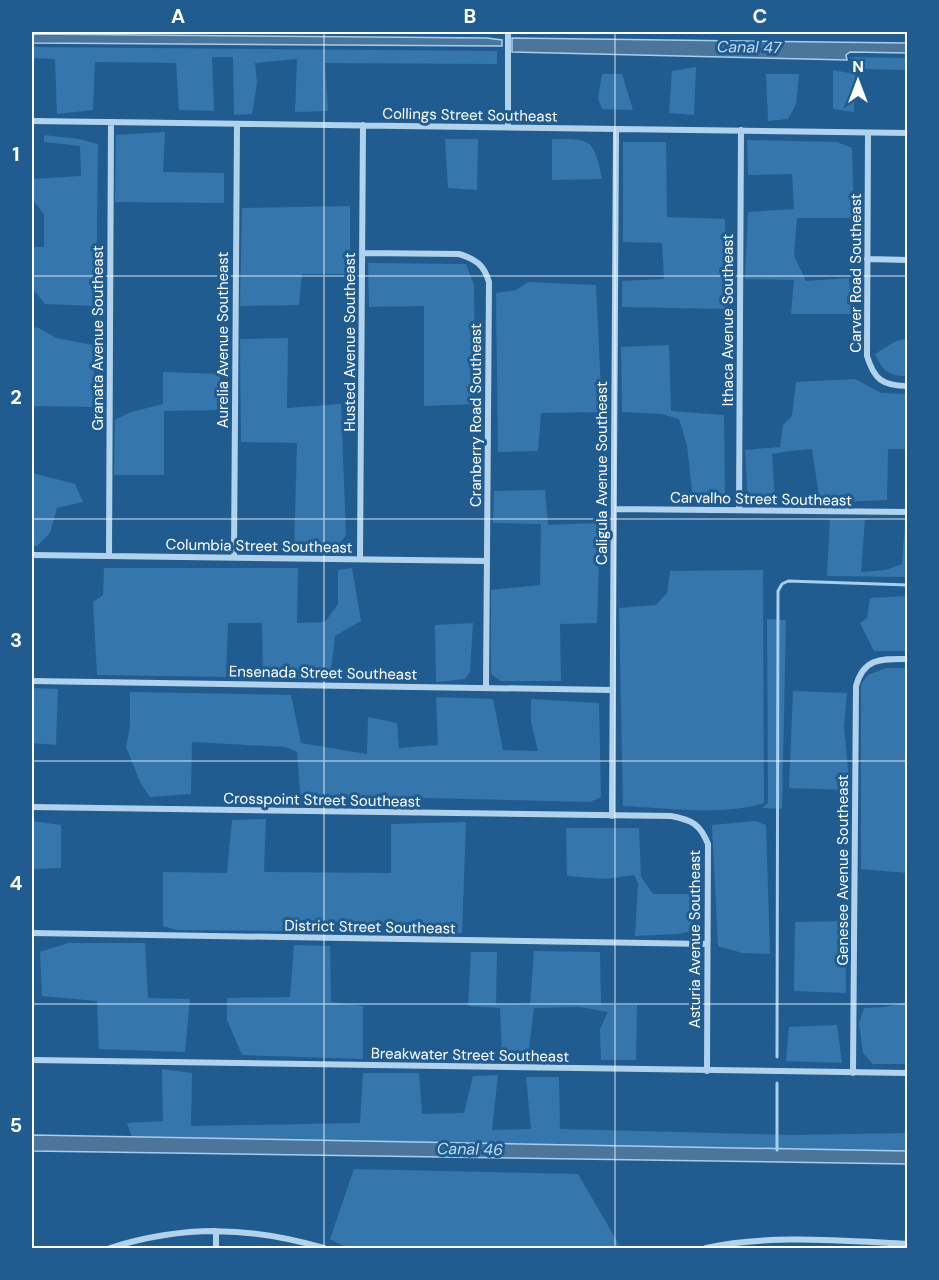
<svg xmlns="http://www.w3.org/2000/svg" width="939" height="1280" viewBox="0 0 939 1280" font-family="'DM Sans',sans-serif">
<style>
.green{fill:#3576ad}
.water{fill:#4c7599;stroke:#a6ceee;stroke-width:1.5}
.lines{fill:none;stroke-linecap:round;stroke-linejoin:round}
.stream{stroke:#a6ceee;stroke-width:3}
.minor{stroke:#b2d2ec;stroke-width:6}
.grid{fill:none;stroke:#fff;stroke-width:1.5;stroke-opacity:0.55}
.labels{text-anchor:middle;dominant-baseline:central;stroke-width:6;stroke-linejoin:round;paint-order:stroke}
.street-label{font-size:15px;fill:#fff;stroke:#215c90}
.water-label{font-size:16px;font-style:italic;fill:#bedbf3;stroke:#215c90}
.neatline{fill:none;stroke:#fff;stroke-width:2}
.grid-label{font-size:20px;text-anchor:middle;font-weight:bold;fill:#fff}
</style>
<rect width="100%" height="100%" fill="#215c90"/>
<path class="green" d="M32,47L497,51V64L325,63L328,111L295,112L297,59L255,63L257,83L252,114L234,115L233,57H212L214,111L179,110L176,63L95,62L93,110L57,114L55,59L32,58Z
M850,57L907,58V70L862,69Z
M696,67L694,115L669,113L672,71Z
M833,70L855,74L854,112L833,109Z
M602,74H622L633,110L602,109L598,98Z
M766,74H799L796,104L788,119L768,121Z
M165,132L163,172L224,173V203L115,202L116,135Z
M44,135L79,139L98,144L96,306L45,304L32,288V247H44V214L32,199V179L81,176L80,146L44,142Z
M445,139H478L477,190L448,188Z
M552,139C591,139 594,138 602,179L552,180Z
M747,140L837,142L852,148L854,218H797L794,256L806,281L849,278L852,314H791L794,280L745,279L748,212L794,209L792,174L748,175Z
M623,142H666L667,217L725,219L727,309L622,307V281L664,279L662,243L623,242Z
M350,206V274H302L299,305L240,306L242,208Z
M368,263L466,264L474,285L475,404L424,406V306L369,307Z
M528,282L596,285L602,412L541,413L538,451L498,452L496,293L516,290Z
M37,327L56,338L93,345L95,407L32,406V329Z
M288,338L287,408L341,404L346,535L335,550L294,552L297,443L241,442L240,339Z
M907,338V376C888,376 883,371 875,354L894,342Z
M669,345L671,411L724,415L725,497L693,500L687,445L679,419L662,414L622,412L621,347Z
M163,372L220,374V410L164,411V475H114L115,420L131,412L163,404Z
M855,379L881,393L907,394V449H888L887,500L820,503L812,449L789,451L772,454L775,502L748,503L745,450L780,447L783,425L792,416L796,382Z
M32,473L75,484L83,502L57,508L50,533L37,546H32Z
M545,490L548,525L600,523L597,623L560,624L561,681H501L491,674V590L540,585L541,524L493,523L494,491Z
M830,519H865L861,572L886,570L902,564L905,522H907V577L827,576Z
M104,568H298L297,623L325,622L338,604V570L352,568L361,621L335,636L330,679H263L262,623H228L226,677L97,675L93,602L103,595Z
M763,570L764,803C723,816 666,808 623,806L619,608L656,605L667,593L670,571Z
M907,596V651H874L860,623L867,618L870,598Z
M767,619L786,620L782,809L762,808L768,803Z
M473,623L470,672L465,679L436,682L435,625Z
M886,668H907V873L861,869V684L868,675Z
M32,688L58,689L56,745L32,743Z
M793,691L847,693L844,727L850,790L789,788Z
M130,692L291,695L301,743L367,754L368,717L397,723L399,748L438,745L436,697L493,699L503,750L538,751L531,722V699L599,703L601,797L590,802L383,797L301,805L297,752L286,747L192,742L191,794L150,797L141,784L126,747L130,726Z
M266,819L264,872L391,873V824L466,822L462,933L177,930L163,926V872L227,873L232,820Z
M32,821L61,825V868L32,869Z
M756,821L766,825L770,954L742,953L718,946L712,825Z
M566,828H639L641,877L653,894H691L693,924L688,932L678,934L635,936L638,883L634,875L606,879L567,876Z
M845,921L846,993L794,991L795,922Z
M68,943H145L148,998L190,999L185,1052L99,1049L97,1001L42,996L40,952Z
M294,945L330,946L331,1002L363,1006V1059L242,1055L227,1020V998L290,997Z
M534,951L600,952L601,1005H637L636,1060H601L600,1029L608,1012L580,1007L534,1008L528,1057L502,1054L500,1008L468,1006L471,952H497L496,1004L530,1005Z
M907,1002V1064H873L863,1053L859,1023L864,1008L886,1007Z
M837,1025L842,1063L786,1061L789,1027Z
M162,1069L192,1073L191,1126L360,1123L363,1073H419L422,1114L464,1113L473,1076L498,1075L492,1130L531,1129L526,1077H559L560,1129L792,1135L907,1133V1086V1151L132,1137L127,1123L163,1121Z
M354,1169L578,1174L621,1248H347L330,1239Z"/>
<path class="water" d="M32,34L487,38L502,40V46L32,43Z
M512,38L907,43L908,53L850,52L846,55L847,60L512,52Z
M32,1135L907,1151L908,1164L32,1151Z"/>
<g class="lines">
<path class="stream" d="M777,1057L778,591L782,584L788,581L908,585
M777,1083V1150"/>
<path class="minor" d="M508,32V127
M32,121L908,133
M868,133L867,356C874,379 882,386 908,386
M363,253L459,254C476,259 484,265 489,282L486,688
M867,259L908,260
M614,509L908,512
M739,510L741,130
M32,555L487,561
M109,555L111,122
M234,556L237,124
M360,559L363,125
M32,681L613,690
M32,807L671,816C692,820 700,824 708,844L707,1071
M612,816L616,129
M32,933L707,944
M32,1060L908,1073
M853,1073L856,686C864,657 882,659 908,659
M110,1248C184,1225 249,1226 324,1248
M216,1248V1232
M706,1248C767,1234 845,1241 908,1244"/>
</g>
<path class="grid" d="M324,32V1248M615,32V1248M32,276H908M32,519H908M32,761H908M32,1004H908"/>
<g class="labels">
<g class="street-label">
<text transform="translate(470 115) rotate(1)">Collings Street Southeast</text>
<text transform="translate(856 273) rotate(-90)">Carver Road Southeast</text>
<text transform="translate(728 320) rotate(-90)">Ithaca Avenue Southeast</text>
<text transform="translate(98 338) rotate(-90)">Granata Avenue Southeast</text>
<text transform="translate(223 340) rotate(-90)">Aurelia Avenue Southeast</text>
<text transform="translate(350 342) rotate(-90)">Husted Avenue Southeast</text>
<text transform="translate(476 415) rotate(-90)">Cranberry Road Southeast</text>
<text transform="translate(602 473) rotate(-90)">Caligula Avenue Southeast</text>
<text transform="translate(761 499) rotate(1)">Carvalho Street Southeast</text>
<text transform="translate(259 546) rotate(1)">Columbia Street Southeast</text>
<text transform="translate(323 673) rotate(1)">Ensenada Street Southeast</text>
<text transform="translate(322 800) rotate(1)">Crosspoint Street Southeast</text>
<text transform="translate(843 870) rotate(-90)">Genesee Avenue Southeast</text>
<text transform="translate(370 927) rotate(1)">District Street Southeast</text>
<text transform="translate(695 939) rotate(-90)">Asturia Avenue Southeast</text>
<text transform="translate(470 1055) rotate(1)">Breakwater Street Southeast</text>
</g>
<g class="water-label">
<text transform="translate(749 47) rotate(1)">Canal 47</text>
<text transform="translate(470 1149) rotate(1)">Canal 46</text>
</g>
</g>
<rect width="939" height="1280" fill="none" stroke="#215c90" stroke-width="66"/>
<g transform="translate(858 81)" stroke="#215c90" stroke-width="4.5" paint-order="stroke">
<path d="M0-4.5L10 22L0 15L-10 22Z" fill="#ffffff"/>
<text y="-9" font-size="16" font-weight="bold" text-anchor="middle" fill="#ffffff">N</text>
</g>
<rect x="33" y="33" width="873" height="1214" class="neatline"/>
<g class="grid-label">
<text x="178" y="23">A</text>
<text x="470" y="23">B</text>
<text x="760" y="23">C</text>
<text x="16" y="161">1</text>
<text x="16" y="404">2</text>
<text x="16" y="647">3</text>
<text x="16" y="890">4</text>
<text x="16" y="1132">5</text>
</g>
</svg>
